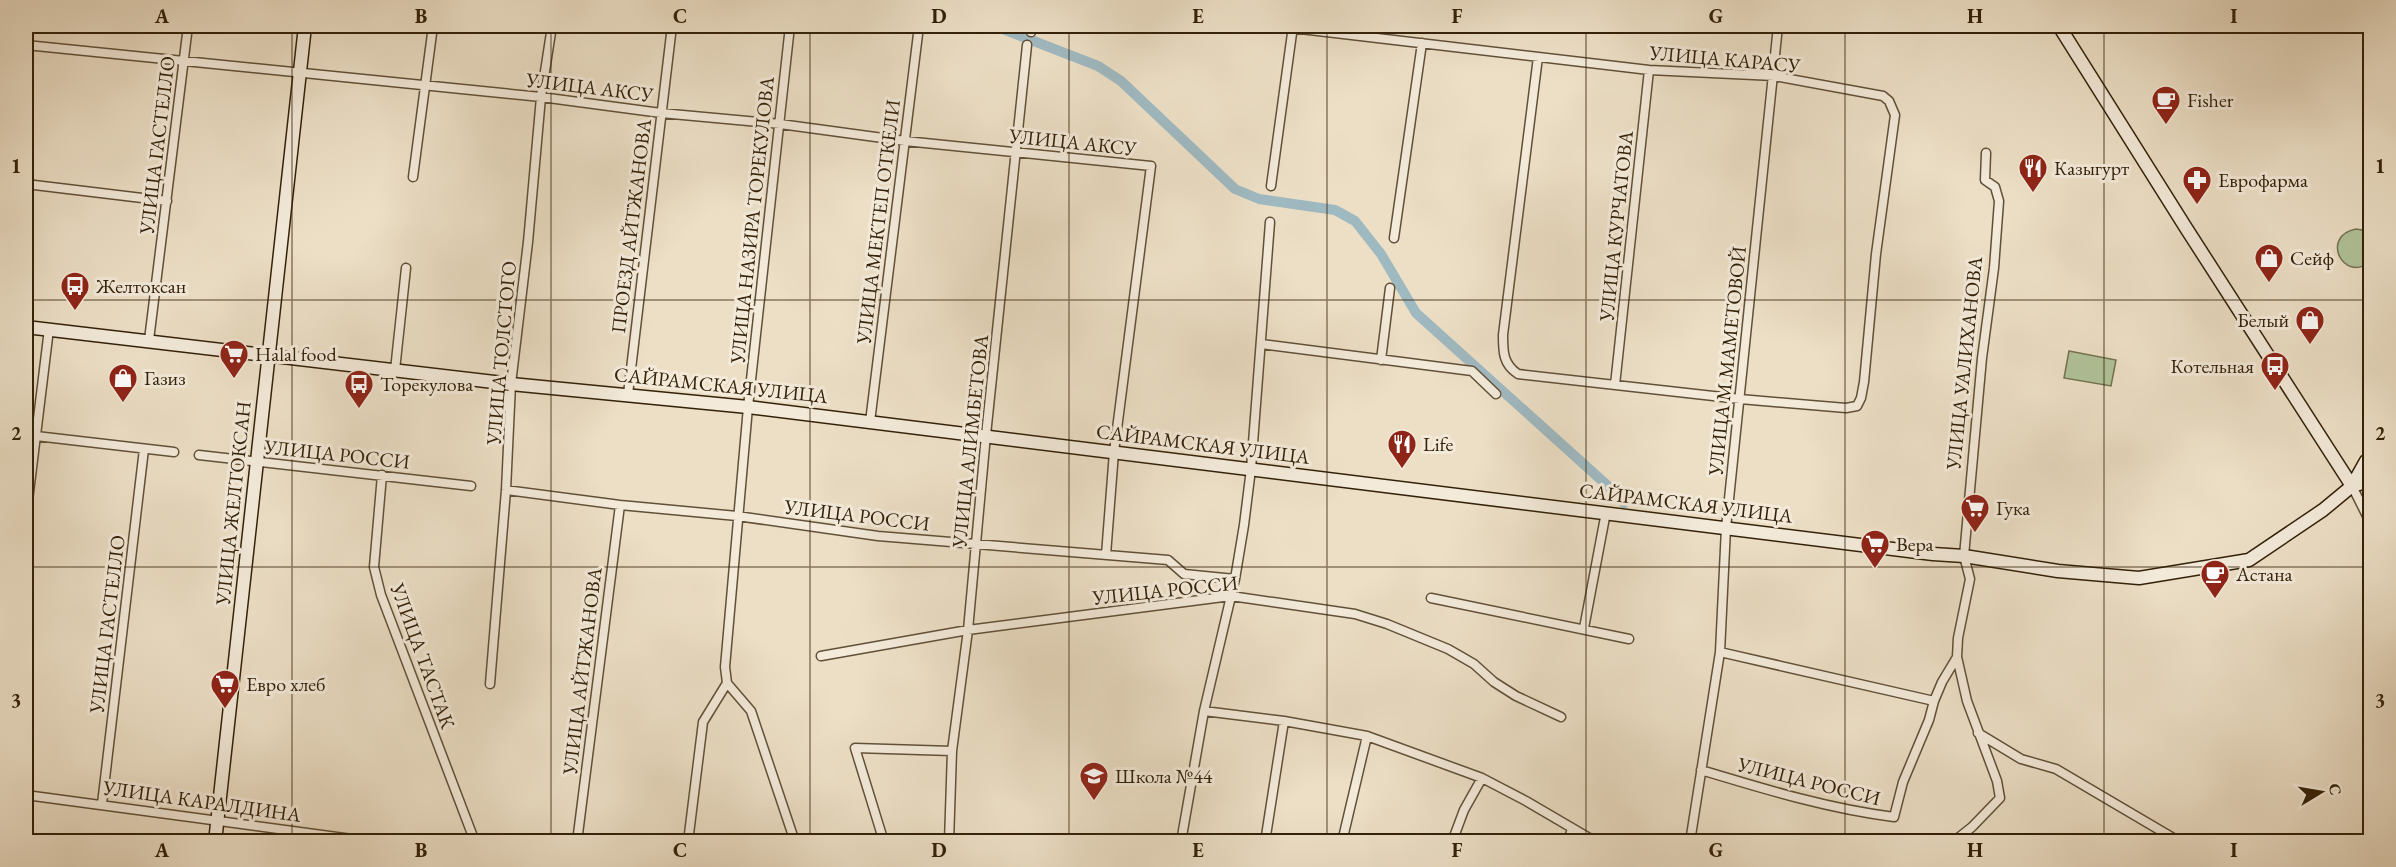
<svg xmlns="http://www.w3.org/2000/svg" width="2396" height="867" viewBox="0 0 2396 867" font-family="'EB Garamond',serif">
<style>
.green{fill:#b1c39a;stroke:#727251;stroke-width:1.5}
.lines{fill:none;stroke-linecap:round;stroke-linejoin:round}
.canal{stroke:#9fb9c1;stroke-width:10}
.minor-casing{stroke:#615038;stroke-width:11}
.secondary-casing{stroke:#332108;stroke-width:15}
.minor{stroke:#f3eada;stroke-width:8}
.secondary{stroke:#f3eada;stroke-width:12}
.grid{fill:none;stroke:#332108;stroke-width:1.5;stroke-opacity:0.55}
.labels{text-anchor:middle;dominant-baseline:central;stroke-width:6;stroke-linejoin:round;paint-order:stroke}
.street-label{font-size:20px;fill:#332108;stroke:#f3eada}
.poi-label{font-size:20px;fill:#332108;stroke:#f3eada;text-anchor:start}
.neatline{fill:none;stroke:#332108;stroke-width:2}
.grid-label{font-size:20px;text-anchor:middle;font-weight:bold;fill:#332108}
</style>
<rect width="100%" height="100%" fill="#ecdfc6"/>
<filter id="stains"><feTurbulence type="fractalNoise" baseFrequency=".00333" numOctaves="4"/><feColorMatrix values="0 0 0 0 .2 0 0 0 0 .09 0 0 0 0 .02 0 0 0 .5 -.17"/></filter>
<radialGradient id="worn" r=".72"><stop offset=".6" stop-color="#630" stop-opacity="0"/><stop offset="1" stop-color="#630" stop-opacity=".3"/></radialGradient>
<path class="green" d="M2356,229L2362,230L2370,235V262C2343,283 2320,236 2356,229Z
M2069,351L2116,360L2111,386L2064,378Z"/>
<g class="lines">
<path class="canal" d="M995,26L1098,66L1121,81L1235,189L1259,199L1335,210L1355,221L1381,254L1416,313L1608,486L1624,503"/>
<g class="minor-casing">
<path id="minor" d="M1275,26L1649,70L1774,76L1883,96L1889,101L1895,115L1876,254L1864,382L1861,398L1857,406L1846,408L1740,399L1518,374C1503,364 1503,352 1503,335L1538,57
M1031,32L1032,26
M26,45L541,97L661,113L780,124L905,141L1151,166L1114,452L1106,555
M413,177L433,26
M26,184L167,201
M1271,186L1293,26
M1394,238L1422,43
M149,340L188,26
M1261,344L1472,371L1496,394
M1381,360L1390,288
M395,370L406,268
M1615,385L1649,70
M628,394L672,26
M870,422L919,26
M36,436L174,452
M199,455L471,486
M382,475L374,567L381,595L475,842
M2352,486L2370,522
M506,490L620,505L737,516L878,536L1168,560L1184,574L1235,579
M26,517L49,329
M1431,598L1629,639
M1584,628L1606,512
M1720,652L1934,701L1942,682L1957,657
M821,656L968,630L1231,596L1355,614L1387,624L1448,649L1474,664L1494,682L1516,696L1561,717
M727,683L751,711L795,842
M490,684L506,490L511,384L528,242L541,97L552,26
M1204,711L1284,721L1367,736L1482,778L1526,801L1596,842
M1978,733L2021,759L2056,769L2180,842
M1701,770C1764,789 1829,809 1894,817L1903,782L1929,720L1934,701
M26,795L374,842
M102,804L144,449
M577,842L620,505
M688,842L703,722L727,683L725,667L748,407L790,26
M884,842L855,748L952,751
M949,842L952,751L968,630L986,435L1027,45
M1181,842L1204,711L1235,579L1244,525L1251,469L1270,222
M1265,842L1284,721
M1342,842L1367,736
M1452,842L1464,810L1482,778
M1568,842L1572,828
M1690,842L1720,652L1726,528L1778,26
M1953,842L1972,827L2000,798L1997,781L1967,701L1957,657L1958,638L1970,579L1964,556L1982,358L1994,268L1999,201L1995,187L1985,180L1986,153"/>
</g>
<g class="secondary-casing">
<path id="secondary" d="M2059,26L2186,228L2352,486
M26,327L511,384L748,407L1933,554L1964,556L2058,571L2139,578L2249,560L2323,510L2352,486L2366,461L2370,458
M2352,486L2370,481
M215,842L305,26"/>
</g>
<use href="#minor" class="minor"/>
<use href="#secondary" class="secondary"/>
</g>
<path class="grid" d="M292,26V842M551,26V842M810,26V842M1069,26V842M1327,26V842M1586,26V842M1845,26V842M2104,26V842M26,300H2370M26,567H2370"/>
<defs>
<g id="cafe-pin" transform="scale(1.5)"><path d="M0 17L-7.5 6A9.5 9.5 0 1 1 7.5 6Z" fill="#8f2418" stroke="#f3eada"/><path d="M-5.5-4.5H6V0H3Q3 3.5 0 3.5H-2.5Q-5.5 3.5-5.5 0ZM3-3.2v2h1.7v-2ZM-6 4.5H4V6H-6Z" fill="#fff"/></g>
<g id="restaurant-pin" transform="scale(1.5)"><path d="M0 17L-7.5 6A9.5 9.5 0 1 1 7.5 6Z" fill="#8f2418" stroke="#f3eada"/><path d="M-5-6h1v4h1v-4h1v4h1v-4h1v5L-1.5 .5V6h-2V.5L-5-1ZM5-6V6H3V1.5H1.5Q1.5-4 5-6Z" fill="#fff"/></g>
<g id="pharmacy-pin" transform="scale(1.5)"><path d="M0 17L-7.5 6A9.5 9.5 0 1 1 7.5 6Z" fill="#8f2418" stroke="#f3eada"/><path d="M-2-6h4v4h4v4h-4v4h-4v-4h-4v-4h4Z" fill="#fff"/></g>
<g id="shop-pin" transform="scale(1.5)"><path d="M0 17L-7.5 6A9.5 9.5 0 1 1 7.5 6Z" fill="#8f2418" stroke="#f3eada"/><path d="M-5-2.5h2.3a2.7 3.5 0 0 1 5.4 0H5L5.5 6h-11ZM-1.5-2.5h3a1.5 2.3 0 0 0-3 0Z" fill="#fff"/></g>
<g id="bus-pin" transform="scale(1.5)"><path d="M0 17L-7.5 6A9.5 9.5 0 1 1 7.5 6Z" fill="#8f2418" stroke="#f3eada"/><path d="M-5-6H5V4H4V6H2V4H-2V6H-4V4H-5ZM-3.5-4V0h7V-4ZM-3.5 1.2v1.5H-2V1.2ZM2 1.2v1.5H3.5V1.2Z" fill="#fff"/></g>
<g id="supermarket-pin" transform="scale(1.5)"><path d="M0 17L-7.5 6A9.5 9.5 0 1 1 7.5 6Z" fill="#8f2418" stroke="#f3eada"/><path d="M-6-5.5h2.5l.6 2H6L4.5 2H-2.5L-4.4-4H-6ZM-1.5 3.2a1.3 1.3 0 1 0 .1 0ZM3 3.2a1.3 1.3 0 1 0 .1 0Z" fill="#fff"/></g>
<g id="school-pin" transform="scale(1.5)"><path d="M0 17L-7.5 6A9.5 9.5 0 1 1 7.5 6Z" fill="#8f2418" stroke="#f3eada"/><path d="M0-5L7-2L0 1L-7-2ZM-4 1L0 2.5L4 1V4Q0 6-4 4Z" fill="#fff"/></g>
</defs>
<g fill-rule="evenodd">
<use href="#cafe-pin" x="2166" y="100"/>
<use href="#restaurant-pin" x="2033" y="168"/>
<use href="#pharmacy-pin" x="2197" y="180"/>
<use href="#shop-pin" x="2269" y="258"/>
<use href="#bus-pin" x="75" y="286"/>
<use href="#shop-pin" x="2310" y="320"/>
<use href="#supermarket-pin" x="234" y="354"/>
<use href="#bus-pin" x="2275" y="366"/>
<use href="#shop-pin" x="123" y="378"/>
<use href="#bus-pin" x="359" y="384"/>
<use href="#restaurant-pin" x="1402" y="444"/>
<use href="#supermarket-pin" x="1975" y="508"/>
<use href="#supermarket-pin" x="1875" y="544"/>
<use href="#cafe-pin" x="2215" y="574"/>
<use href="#supermarket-pin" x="225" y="684"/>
<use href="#school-pin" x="1094" y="776"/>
</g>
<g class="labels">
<g class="street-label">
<text transform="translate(1725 59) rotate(5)">УЛИЦА КАРАСУ</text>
<text transform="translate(590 87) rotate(7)">УЛИЦА АКСУ</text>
<text transform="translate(1073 142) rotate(6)">УЛИЦА АКСУ</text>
<text transform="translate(157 145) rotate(-83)">УЛИЦА ГАСТЕЛЛО</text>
<text transform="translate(752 220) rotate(-84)">УЛИЦА НАЗИРА ТОРЕКУЛОВА</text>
<text transform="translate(878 222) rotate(-83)">УЛИЦА МЕКТЕП ОТКЕЛИ</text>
<text transform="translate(631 226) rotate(-83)">ПРОЕЗД АЙТЖАНОВА</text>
<text transform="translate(1616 226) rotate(-84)">УЛИЦА КУРЧАТОВА</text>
<text transform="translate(501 353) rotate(-85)">УЛИЦА ТОЛСТОГО</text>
<text transform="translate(1727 361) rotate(-84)">УЛИЦА М.МАМЕТОВОЙ</text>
<text transform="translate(1964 363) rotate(-84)">УЛИЦА УАЛИХАНОВА</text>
<text transform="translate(721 385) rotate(6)">САЙРАМСКАЯ УЛИЦА</text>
<text transform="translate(970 441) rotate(-84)">УЛИЦА АЛИМБЕТОВА</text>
<text transform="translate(1203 444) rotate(7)">САЙРАМСКАЯ УЛИЦА</text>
<text transform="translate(337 454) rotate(6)">УЛИЦА РОССИ</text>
<text transform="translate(233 503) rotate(-84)">УЛИЦА ЖЕЛТОКСАН</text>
<text transform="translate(1686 503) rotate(7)">САЙРАМСКАЯ УЛИЦА</text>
<text transform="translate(857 515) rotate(7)">УЛИЦА РОССИ</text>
<text transform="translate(1165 590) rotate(-6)">УЛИЦА РОССИ</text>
<text transform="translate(107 624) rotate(-83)">УЛИЦА ГАСТЕЛЛО</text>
<text transform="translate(423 656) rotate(70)">УЛИЦА ТАСТАК</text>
<text transform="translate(582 671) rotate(-83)">УЛИЦА АЙТЖАНОВА</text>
<text transform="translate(1809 781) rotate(14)">УЛИЦА РОССИ</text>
<text transform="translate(202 801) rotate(8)">УЛИЦА КАРАЛДИНА</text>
</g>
<g class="poi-label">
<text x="2187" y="100">Fisher</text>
<text x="2054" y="168">Казыгурт</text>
<text x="2218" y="180">Еврофарма</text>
<text x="2290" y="258">Сейф</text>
<text x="96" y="286">Желтоксан</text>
<text x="2289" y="320" text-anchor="end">Белый</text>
<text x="255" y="354">Halal food</text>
<text x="2254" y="366" text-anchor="end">Котельная</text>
<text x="144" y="378">Газиз</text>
<text x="380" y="384">Торекулова</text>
<text x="1423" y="444">Life</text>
<text x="1996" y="508">Гука</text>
<text x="1896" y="544">Вера</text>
<text x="2236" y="574">Астана</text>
<text x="246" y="684">Евро хлеб</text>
<text x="1115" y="776">Школа №44</text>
</g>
</g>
<rect width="2396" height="867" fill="none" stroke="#ecdfc6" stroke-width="66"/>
<g transform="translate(2321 792) rotate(79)" stroke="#f3eada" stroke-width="4.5" paint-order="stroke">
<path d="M0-4.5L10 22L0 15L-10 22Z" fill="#332108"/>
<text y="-9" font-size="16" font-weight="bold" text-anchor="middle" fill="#332108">С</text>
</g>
<rect x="33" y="33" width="2330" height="801" class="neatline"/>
<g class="grid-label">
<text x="162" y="23">A</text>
<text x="421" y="23">B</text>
<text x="680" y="23">C</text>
<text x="939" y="23">D</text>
<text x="1198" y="23">E</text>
<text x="1457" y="23">F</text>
<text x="1716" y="23">G</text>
<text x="1975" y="23">H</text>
<text x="2234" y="23">I</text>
<text x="16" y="173">1</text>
<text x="2380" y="173">1</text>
<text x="16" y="440">2</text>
<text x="2380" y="440">2</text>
<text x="16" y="707">3</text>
<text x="2380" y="707">3</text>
<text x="162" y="857">A</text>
<text x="421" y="857">B</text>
<text x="680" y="857">C</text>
<text x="939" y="857">D</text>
<text x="1198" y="857">E</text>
<text x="1457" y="857">F</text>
<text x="1716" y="857">G</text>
<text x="1975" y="857">H</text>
<text x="2234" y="857">I</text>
</g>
<rect width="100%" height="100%" filter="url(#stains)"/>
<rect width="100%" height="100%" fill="url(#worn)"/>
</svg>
